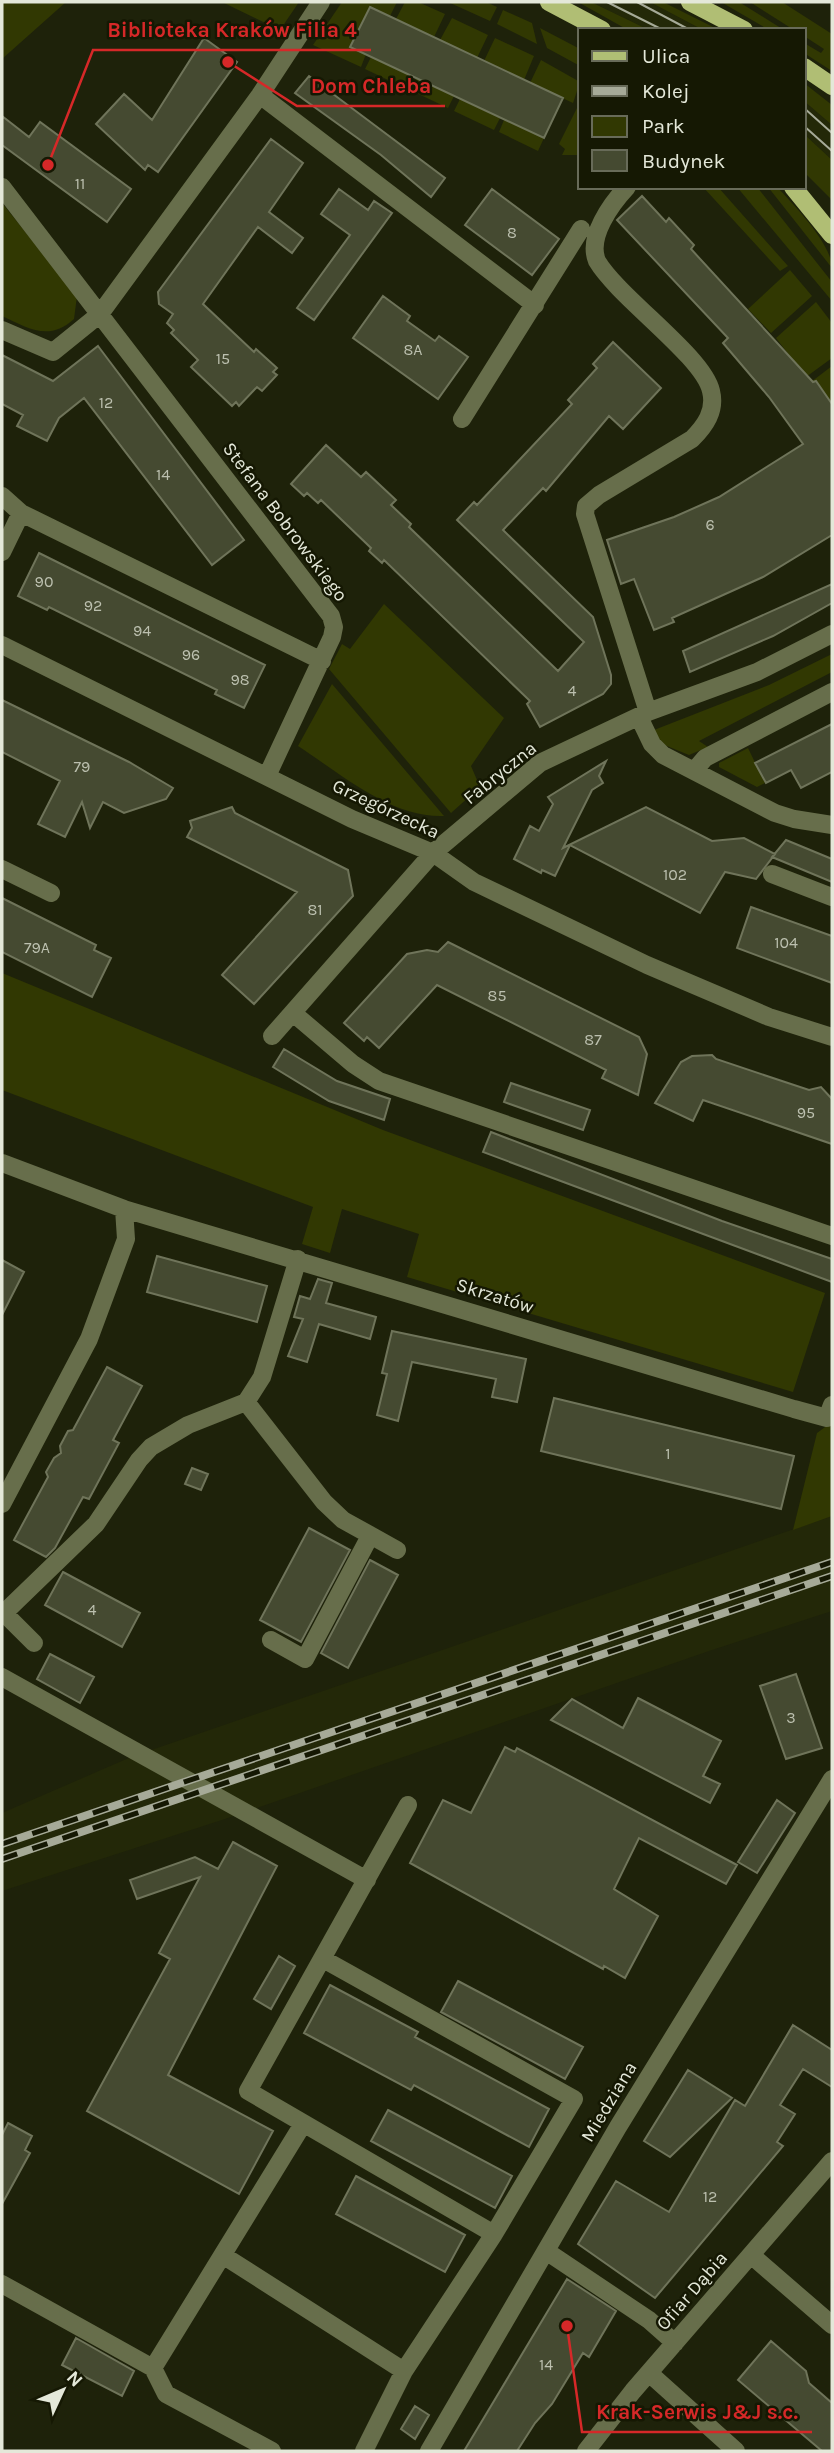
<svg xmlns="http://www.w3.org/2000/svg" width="834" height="2453" viewBox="0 0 834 2453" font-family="Karla,sans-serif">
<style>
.built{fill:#232808}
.green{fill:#313802}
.building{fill:#454a31;stroke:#6f745a;stroke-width:2}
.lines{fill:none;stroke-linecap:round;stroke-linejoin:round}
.minor{stroke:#676e4b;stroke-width:18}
.major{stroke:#b0be74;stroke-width:18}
.tram{stroke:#a6aa98;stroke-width:2}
.rail-casing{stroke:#a6aa98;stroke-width:8}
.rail{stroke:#151803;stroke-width:5;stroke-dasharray:16;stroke-linecap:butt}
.labels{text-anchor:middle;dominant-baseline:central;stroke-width:5;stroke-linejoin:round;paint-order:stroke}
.number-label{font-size:16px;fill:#bcc0af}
.street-label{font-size:19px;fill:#e4e8d9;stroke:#151803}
.leader{fill:none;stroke:#d62828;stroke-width:2.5}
.callout-dot{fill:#d62828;stroke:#151803;stroke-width:2.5}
.callout-label{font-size:21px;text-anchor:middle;font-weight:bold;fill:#d62828;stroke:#151803;stroke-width:5;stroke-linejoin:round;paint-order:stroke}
</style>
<rect width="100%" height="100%" fill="#1e220a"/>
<path class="built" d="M591,2H650L703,30H649Z
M804,101L832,125V160L804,134Z
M832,1516V1611L709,1651L222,1820L2,1891V1813L131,1757Z"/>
<path class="green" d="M2,2H66L2,59Z
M222,2H299L280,30Z
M342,2H397L390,16L370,7L351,46L366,54L361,67L313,45Z
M405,2H418L445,14L434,37L396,19Z
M448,2H486L497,7L490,21Z
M578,2H591L649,30H628Z
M650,2H663L719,30H703Z
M721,2H739L784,30H769Z
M750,2H782L832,34V71L804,53V43L821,53L824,49L804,36V30H794Z
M503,10L532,23L537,44L497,24Z
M452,18L488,35L477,58L440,40Z
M540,28L580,49V66L547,48Z
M495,38L534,56L524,80L484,61Z
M371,57L410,75L405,88L365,69Z
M541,60L580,82L573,103L530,83Z
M416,78L454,96L448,108L410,90Z
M804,83L832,105V125L804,101Z
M460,99L500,118L494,130L454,111Z
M580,102V155H562L565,149L559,144Z
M504,120L544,138L538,151L499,132Z
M804,134L832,160V200L804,172Z
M703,187H718L788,266L780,271Z
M737,187H757L832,282V301Z
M768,187H777C794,205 832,244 832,268Z
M2,203L77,296L74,319C49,342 28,328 2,316Z
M790,270L812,296L771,333L748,309Z
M816,302L832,323V358L806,377L776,338Z
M832,366V404L816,381L811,382Z
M384,604L504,718L471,766L480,787L451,813L329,669L342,644L350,649Z
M832,654V672L699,741L708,747L689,755L662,744L654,730L769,685Z
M332,684L444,816C391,818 341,774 298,746Z
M748,748L765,783L757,787L719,767V763Z
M2,973L383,1130L825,1293L793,1392L407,1277L419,1234L342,1209L330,1253L302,1244L313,1207L2,1090Z
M832,1422V1516L793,1530L817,1433Z"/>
<path class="building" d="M370,7L563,98L544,138L350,47Z
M204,38L237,62L158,172L148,165L145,170L96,124L124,94L152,120Z
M309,76L445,178L431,197L381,155L295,93Z
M2,116L29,137L40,122L131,189L107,222L2,145Z
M271,139L303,163L269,212L303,238L292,253L258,227L203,304L254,352L256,349L277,368L273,372L277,375L262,391L257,387L239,406L236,402L232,406L191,367L198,360L171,333L174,330L167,323L173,314L159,304L158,292Z
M339,189L368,210L374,201L392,213L314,320L297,308L350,235L321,214Z
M492,189L559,239L532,275L465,225Z
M642,196L666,222L669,218L694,245L691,249L813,382L816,381L832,404V535L763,577L672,618L674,622L654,630L634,579L621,584L607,540L674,517L719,497L803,444L769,397L723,343L728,338L617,220Z
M383,296L410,316L407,321L435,341L439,336L468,357L438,399L353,338Z
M613,342L661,388L623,429L609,416L546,491L543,488L503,530L593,617L611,675V684L603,694L540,727L527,704L530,701L384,560L382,563L369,551L371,548L321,500L318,503L307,493L304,496L291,484L326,445L361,477L366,472L396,500L391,505L411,524L409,527L558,671L584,642L457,520L474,502L477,505L572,404L568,400L597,368L593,364Z
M98,346L244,540L212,565L84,398L59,418L47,441L17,426L23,415L2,404V355L53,381Z
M39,553L265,665L244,708L215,694L217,690L49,607L47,610L18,596Z
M832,584V603L773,636L690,672L683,651Z
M2,700L129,762L173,788L166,799L124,813L103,802L90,828L82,802L65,837L38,824L60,781L2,752Z
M832,724V772L801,788L791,770L766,783L755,763Z
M606,761L599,776L603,783L592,790L563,848L646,807L712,841L744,838L775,854L756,879L725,872L700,913L570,845L555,876L542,870L541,873L514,859L530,826L539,831L553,804L548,797Z
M232,807L235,813L348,870L353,896L254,1004L222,975L297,892L187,837L192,828L190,821Z
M786,840L832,859V882L772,857Z
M2,898L96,945L94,950L111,958L92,997L2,952Z
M751,907L832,936V983L737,948Z
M448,942L639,1037L647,1054L638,1095L602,1078L606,1070L437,985L379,1048L367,1037L364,1041L344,1023L407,954L427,950L438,952Z
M284,1049L337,1081L390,1099L384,1120L329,1101L273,1067Z
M712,1055L716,1059L809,1090L821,1087L832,1099V1144L703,1100L693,1121L655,1103L681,1062L692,1056Z
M511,1083L590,1110L583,1130L504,1102Z
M491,1132L722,1221L832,1259V1282L483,1152Z
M157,1256L267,1286L257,1322L147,1292Z
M2,1260L24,1272L2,1315Z
M318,1279L332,1283L326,1303L376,1317L370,1339L319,1324L307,1362L288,1356L303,1319L294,1317L300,1296L310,1299Z
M392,1331L526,1359L517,1402L492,1397L496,1379L412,1362L398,1421L377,1415L387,1374L382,1373Z
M107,1367L142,1386L113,1440L119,1443L89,1499L83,1497L55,1548L46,1557L14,1540L48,1477L46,1472L54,1458L61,1453L60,1446L68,1431L73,1430Z
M554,1398L794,1456L781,1509L541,1451Z
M192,1468L208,1474L201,1490L185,1484Z
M309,1528L350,1550L301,1642L260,1620Z
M370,1560L398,1575L348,1668L321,1653Z
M63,1572L140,1613L122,1647L45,1605Z
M50,1654L94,1677L80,1703L37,1679Z
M796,1674L822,1748L786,1759L760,1686Z
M638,1698L721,1741L703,1776L720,1784L710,1803L551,1720L572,1699L623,1728Z
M505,1747L515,1752L517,1748L737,1865L726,1884L639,1838L614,1889L658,1916L625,1978L604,1966L603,1969L410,1863L443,1800L471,1813Z
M777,1800L795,1813L757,1873L738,1862Z
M233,1842L277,1866L168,2075L273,2131L239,2194L87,2111L170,1959L159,1953L200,1877L137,1899L130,1880L195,1857L218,1869Z
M279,1956L295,1966L271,2009L254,1999Z
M458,1981L583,2047L565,2079L441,2012Z
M330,1985L418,2032L415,2037L549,2109L529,2147L414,2085L411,2090L304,2033Z
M793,2025L832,2050V2087L803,2069L780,2105L795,2114L777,2142L783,2146L655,2298L578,2244L616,2181L669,2212L735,2100L745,2106Z
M688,2070L732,2098L670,2157L644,2141Z
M388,2110L512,2176L495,2208L371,2141Z
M8,2123L32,2136L25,2150L30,2153L2,2204V2135Z
M356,2176L465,2235L445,2272L336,2214Z
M567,2279L616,2311L589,2357L583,2353L552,2404L535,2423L517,2451H464Z
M76,2338L134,2371L122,2396L62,2365Z
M771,2341L806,2371L809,2383L832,2403V2451H822L738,2380Z
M415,2406L429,2415L415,2439L401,2429Z"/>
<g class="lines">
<path class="minor" d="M260,95L535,305
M2,187L331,616L334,627L332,637L267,776
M627,187C611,204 587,237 597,261C619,298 703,356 711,391C716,411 705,426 692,439L599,495L586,506L585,514L648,712
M2,330L53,352L100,314L260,95L321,2
M462,419L581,229
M2,496L21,513L322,661
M2,552L21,513
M2,645L352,819L433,853L474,882L647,965L769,1017L832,1037
M639,717L652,744L663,755L775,813L794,819L832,825
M694,771L705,758L832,692
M2,869L51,893
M772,874L832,897
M293,1013L353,1064L379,1081L832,1236
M272,1036L433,853L540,763L648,712L757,672L832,634
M2,1163L124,1209L794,1409L827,1418L832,1405
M246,1402L324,1502L343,1520L397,1550
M2,1504L89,1339L126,1239L124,1209
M271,1640L305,1659L370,1536
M34,1643L4,1613L96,1524L139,1460L151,1447L188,1425L246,1402L262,1377L298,1259
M2,1677L367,1880
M323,1959L574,2099L494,2234L248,2091L408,1805
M546,2251L649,2320L675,2343
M751,2255L832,2325
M224,2256L404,2371
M2,2284L153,2368L166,2394L272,2451
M153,2368L303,2124
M649,2373L736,2451
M364,2451L404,2371L494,2234
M429,2451L618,2127L832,1779
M586,2451L633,2391L832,2161"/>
<path class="major" d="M549,2L602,30
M690,2L744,30
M804,67L832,86
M793,187L832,235"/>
<path class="tram" d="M607,2L663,30
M637,2L690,30
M804,108L832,133
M804,126L832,151"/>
<g class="rail-casing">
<path id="rail" d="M2,1844L832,1562
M2,1859L832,1576"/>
</g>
<use href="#rail" class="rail"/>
</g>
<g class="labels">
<g class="number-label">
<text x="80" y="183">11</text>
<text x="512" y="232">8</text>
<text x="413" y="349">8A</text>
<text x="223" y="358">15</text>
<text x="106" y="402">12</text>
<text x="163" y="474">14</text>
<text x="710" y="524">6</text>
<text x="44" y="581">90</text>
<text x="93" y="605">92</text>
<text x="142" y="630">94</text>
<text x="191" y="654">96</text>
<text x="240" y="679">98</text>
<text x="572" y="690">4</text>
<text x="82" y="766">79</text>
<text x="675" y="874">102</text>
<text x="315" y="909">81</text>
<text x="786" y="942">104</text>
<text x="37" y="947">79A</text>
<text x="497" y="995">85</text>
<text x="593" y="1039">87</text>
<text x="806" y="1112">95</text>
<text x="668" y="1453">1</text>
<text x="92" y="1609">4</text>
<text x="791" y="1717">3</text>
<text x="710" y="2196">12</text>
<text x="546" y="2364">14</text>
</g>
<g class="street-label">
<text transform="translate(285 522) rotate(53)">Stefana Bobrowskiego</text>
<text transform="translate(500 773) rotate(-39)">Fabryczna</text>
<text transform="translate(386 809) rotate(25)">Grzegórzecka</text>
<text transform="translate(495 1296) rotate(17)">Skrzatów</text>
<text transform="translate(609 2102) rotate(-59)">Miedziana</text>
<text transform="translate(692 2291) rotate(-49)">Ofiar Dąbia</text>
</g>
</g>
<path class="leader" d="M48 165L93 50H371M228 62L297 106H445M567 2326L582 2432H812"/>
<g class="callout-dot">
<circle cx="48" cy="165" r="7"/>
<circle cx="228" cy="62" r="7"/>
<circle cx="567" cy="2326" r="7"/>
</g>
<g class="callout-label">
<text x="232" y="37">Biblioteka Kraków Filia 4</text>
<text x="371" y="93">Dom Chleba</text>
<text x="697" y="2419">Krak-Serwis J&amp;J s.c.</text>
</g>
<rect width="834" height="2453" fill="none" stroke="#e4e8d9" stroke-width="7"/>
<rect x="578" y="28" width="228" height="161" fill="#151803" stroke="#686b59" stroke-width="2"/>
<rect x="592" y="51" width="35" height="10" fill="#b0be74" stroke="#686b59" stroke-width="2"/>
<text x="642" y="63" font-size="21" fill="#e4e8d9">Ulica</text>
<rect x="592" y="86" width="35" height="10" fill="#a6aa98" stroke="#686b59" stroke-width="2"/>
<text x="642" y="98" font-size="21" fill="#e4e8d9">Kolej</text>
<rect x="592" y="116" width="35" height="21" fill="#313802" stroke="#686b59" stroke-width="2"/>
<text x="642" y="133" font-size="21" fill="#e4e8d9">Park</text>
<rect x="592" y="150" width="35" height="21" fill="#454a31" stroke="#686b59" stroke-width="2"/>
<text x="642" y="168" font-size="21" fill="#e4e8d9">Budynek</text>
<g transform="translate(63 2390) rotate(46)" stroke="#151803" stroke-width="5" paint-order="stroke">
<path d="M0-5L12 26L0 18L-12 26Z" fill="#e4e8d9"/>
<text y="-10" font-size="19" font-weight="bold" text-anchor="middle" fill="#e4e8d9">N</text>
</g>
</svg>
